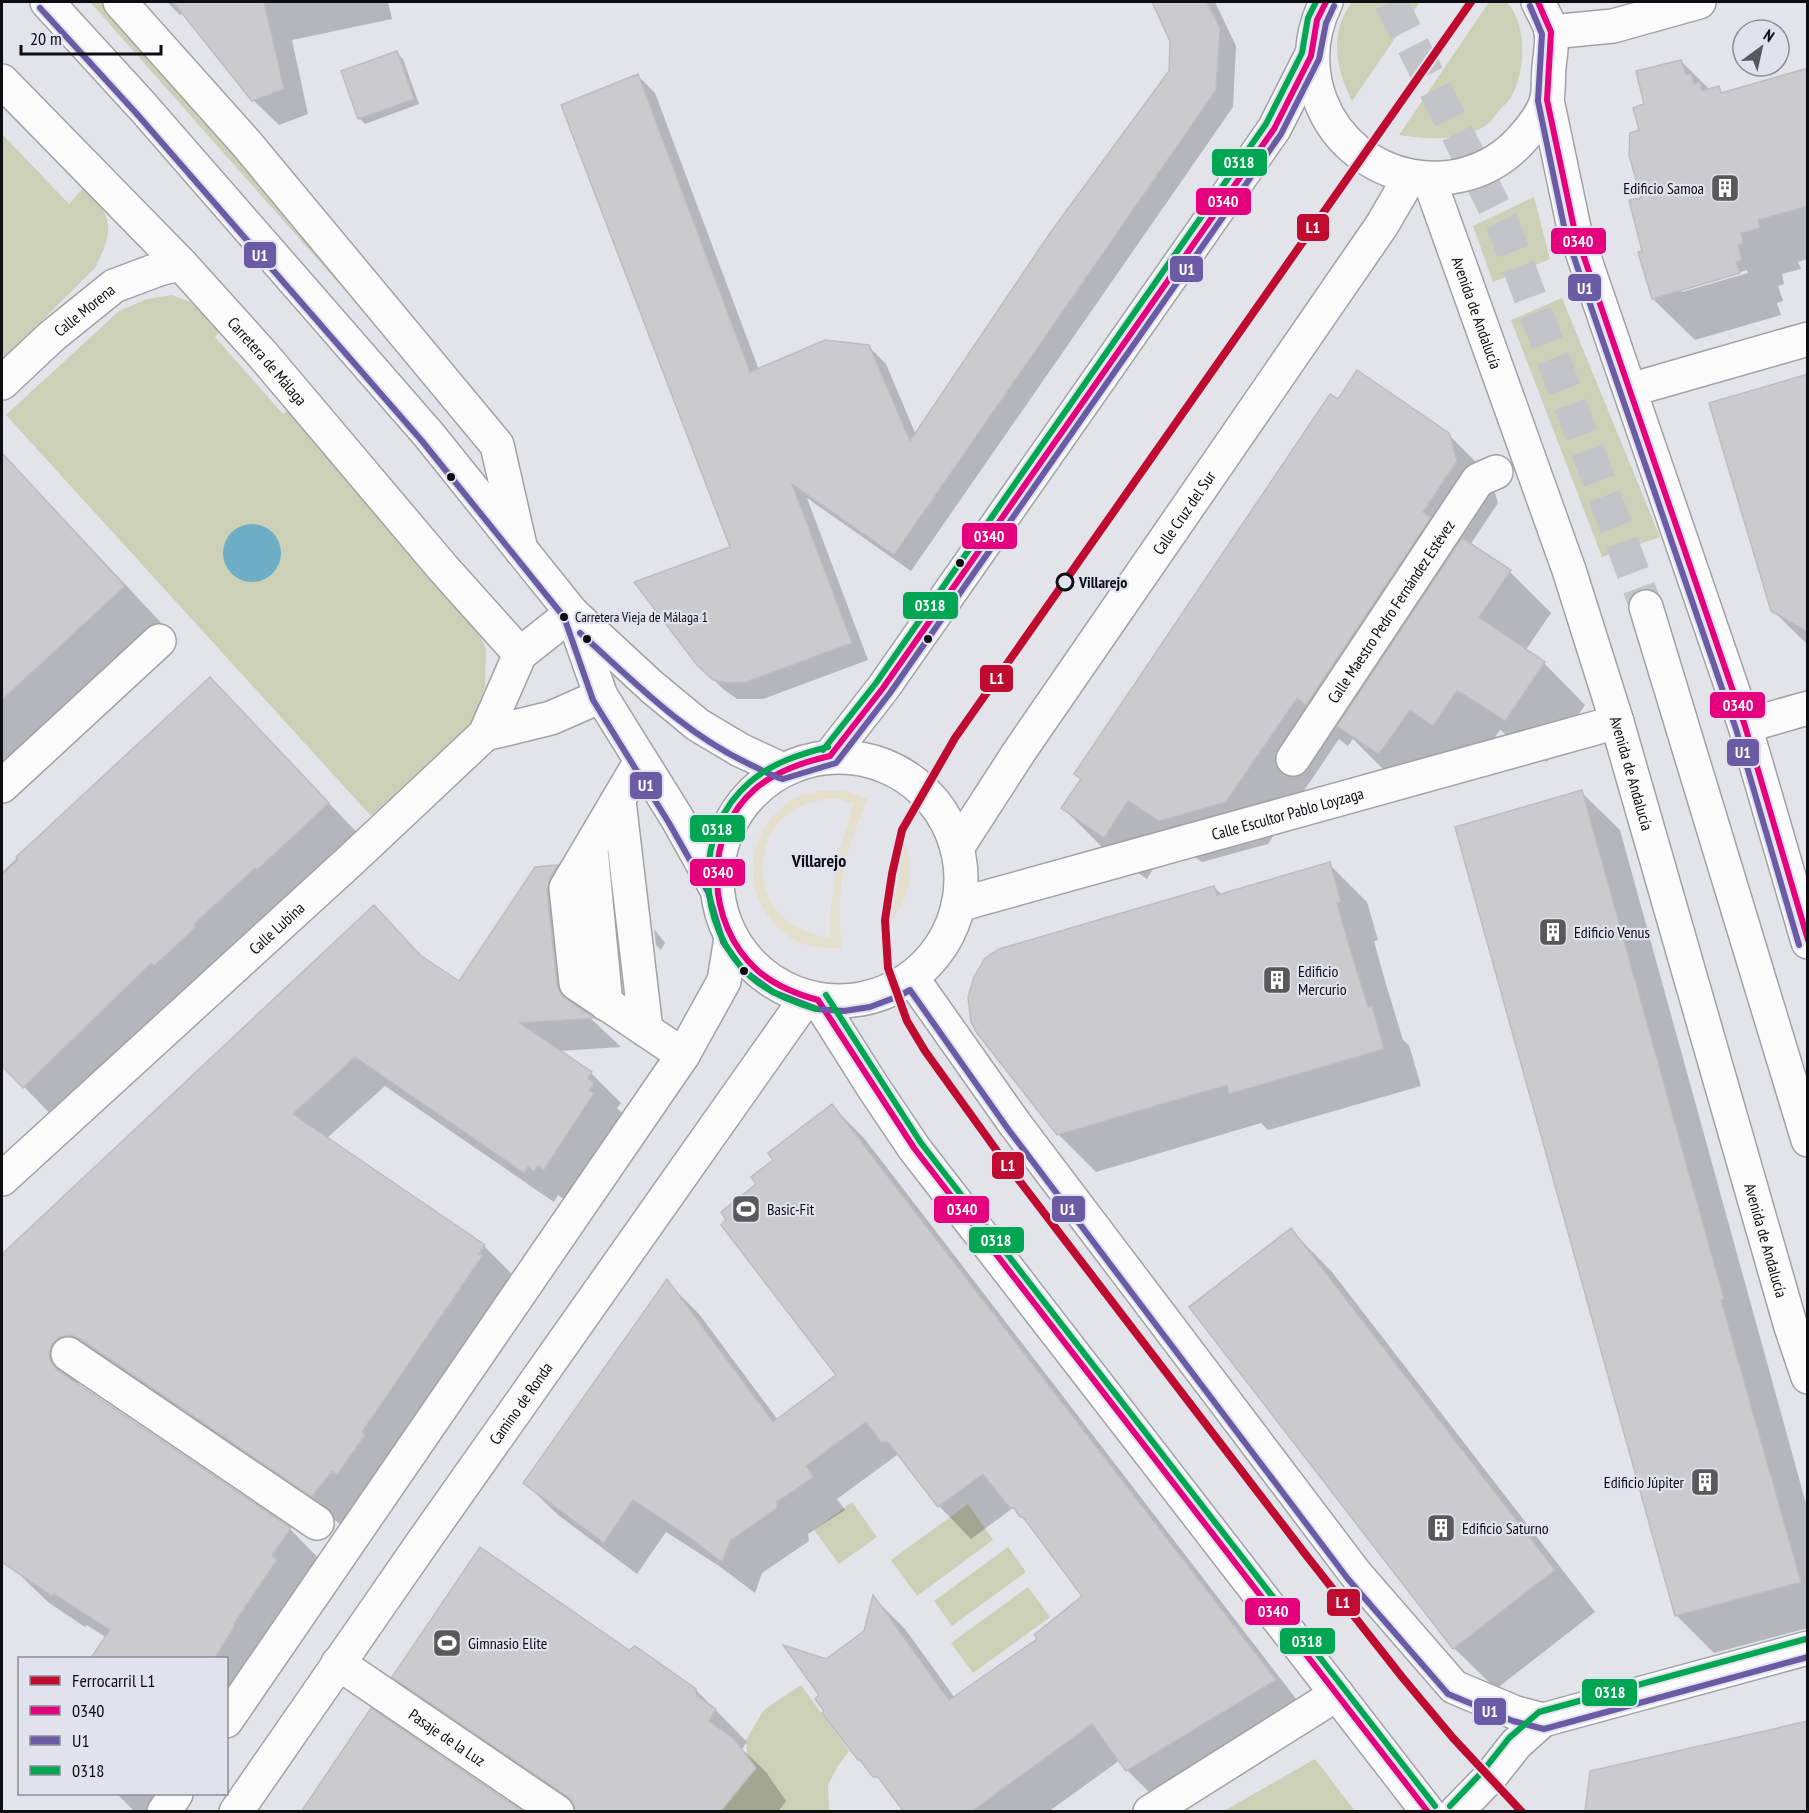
<svg xmlns="http://www.w3.org/2000/svg" width="1809" height="1813" viewBox="0 0 1809 1813" font-family="'PT Sans Narrow',sans-serif">
<style>
.green{fill:#cbd0b6}
.sand{fill:#e4decd;fill-rule:evenodd}
.water{fill:#6dadc6}
.shadow{fill:#0003;fill-rule:evenodd}
.building{fill:#cbcbce;stroke:#bdbcc0;stroke-width:1.5}
.lines{fill:none;stroke-linecap:round;stroke-linejoin:round}
.major-tunnel{stroke:#c3c4c9;stroke-width:33;stroke-dasharray:33 16;stroke-linecap:butt}
.minor-casing{stroke:#a1a2a6;stroke-width:36}
.major-casing{stroke:#a1a2a6;stroke-width:36}
.minor{stroke:#fbfbfc;stroke-width:33}
.major{stroke:#fbfbfc;stroke-width:33}
.bus-1-casing{stroke:#e0e3ed;stroke-width:10}
.bus-2-casing{stroke:#e0e3ed;stroke-width:10}
.bus-3-casing{stroke:#e0e3ed;stroke-width:10}
.bus-1{stroke:#e5007d;stroke-width:6}
.bus-2{stroke:#6b5ba4;stroke-width:6}
.bus-3{stroke:#00a651;stroke-width:6}
.rail-1-casing{stroke:#e0e3ed;stroke-width:12}
.rail-1{stroke:#c00b31;stroke-width:8}
.bus-dot{fill:#0d0e11;stroke:#e0e3ed;stroke-width:2}
.stop-dot{fill:#e0e3ed;stroke:#0d0e11;stroke-width:3}
.labels{text-anchor:middle;dominant-baseline:central;stroke-width:4.5;stroke-linejoin:round;paint-order:stroke}
.bus-label{font-size:14px;fill:#0d0e11;stroke:#e0e3ed;text-anchor:start}
.poi-label{font-size:16px;fill:#0d0e11;stroke:#e0e3ed;text-anchor:start}
.street-label{font-size:16px;fill:#0d0e11;stroke:#e0e3ed}
.stop-label{font-size:16px;font-weight:bold;fill:#0d0e11;stroke:#e0e3ed;text-anchor:start}
.neighbourhood-label{font-size:18px;font-weight:bold;fill:#0d0e11;stroke:#e0e3ed}
.line-badge{stroke:#e0e3ed;stroke-width:2}
.badge-label{font-size:16px;text-anchor:middle;font-weight:bold;fill:#fff}
</style>
<rect width="100%" height="100%" fill="#e3e4ea"/>
<path class="green" d="M90,2H103L453,404L449,408Z
M1352,2H1420L1352,101C1335,67 1329,34 1352,2Z
M1489,2H1507C1528,26 1526,72 1510,99C1506,104 1501,108 1497,113C1494,117 1490,123 1485,126C1459,142 1427,139 1399,135Z
M2,134L69,204L85,186C113,219 115,228 95,268L2,360Z
M1534,197L1550,259L1493,282L1473,226Z
M172,295L200,306L222,329L215,337L283,414L292,406L471,615L486,649L485,687L472,722L371,816L6,415L119,311L147,299Z
M1562,298L1660,537L1602,557L1511,320Z
M852,1502L877,1537L839,1564L814,1530Z
M968,1504L993,1540L917,1596L891,1560Z
M1008,1547L1026,1572L952,1626L934,1601Z
M1028,1587L1050,1617L973,1673L951,1643Z
M801,1685L849,1751L838,1766L828,1785L829,1811L720,1812L749,1776L746,1740L762,1713L765,1709Z
M1315,1759L1355,1811H1224Z"/>
<path class="sand" d="M820,791H844L868,799C858,823 847,848 843,874C838,898 840,923 841,948C824,948 806,948 791,938C751,912 740,860 769,821C776,812 787,802 797,797C804,794 813,793 820,791ZM836,798L854,804L837,857L830,915V938C809,934 787,926 774,907C753,877 762,827 795,809C808,802 821,800 836,798Z
M905,840C914,874 911,893 891,922Z"/>
<path class="water" d="M223 553a29 29 0 1 1 58 0a29 29 0 1 1-58 0Z"/>
<path class="shadow" d="M167,2H388L392,19L292,40L308,114L279,125L253,100L183,13L180,15Z
M1153,2H1215L1236,46L1233,107L911,571L807,498L868,660L763,699H737L723,689L698,664L732,547L638,76L655,93L759,370L868,346L886,364L916,435L1171,72L1172,40Z
M397,53L403,59L419,104L365,124L359,118Z
M1681,61L1710,90L1718,88L1724,94L1808,70V259L1798,262L1801,269L1782,274L1784,284L1778,286L1783,301L1777,303L1781,315L1695,340L1653,299L1640,253L1643,252L1641,131L1646,105ZM1747,270L1748,273L1682,292V289Z
M1808,375V645L1772,610Z
M1339,401L1448,434L1490,476L1498,503L1470,545L1510,572L1551,613L1525,651L1544,663L1585,705L1547,762L1500,730L1475,766L1452,750L1422,795L1381,767L1353,739L1348,746L1339,739L1268,844L1202,862L1170,841L1147,879L1105,850L1063,808Z
M7,460L48,502L166,628L2,780V465Z
M210,679L369,845L65,1129L2,1064V872Z
M1581,792L1620,830L1808,1511V1628L1714,1653L1676,1615Z
M1329,864L1367,902L1378,940L1374,941L1385,981L1403,1040L1409,1045L1421,1086L1268,1130L1261,1123L1096,1172L1058,1134L1214,887L1222,895Z
M557,867L586,896L576,920L586,1014L621,1047L559,1051L591,1073L621,1103L617,1108L622,1113L618,1119L622,1123L574,1198L567,1194L564,1199L558,1195L554,1202L385,1086L327,1138L484,1246L513,1275L342,1525L118,1373L82,1372L77,1385L290,1529L322,1562L226,1715V1658H92L107,1638L87,1625L85,1627L49,1603L2,1558V1490L33,1463L18,1436L2,1420V1256L374,907L426,960L459,983L536,869Z
M654,929L665,943L661,950L656,945Z
M832,1106L864,1138L1307,1713L1160,1803L1127,1770L1120,1760L1048,1812H906L895,1796L859,1759L826,1711L821,1696L826,1661L866,1632L874,1598L905,1629L955,1698L1039,1640L1084,1596L1036,1531L1013,1508L971,1539L939,1506L909,1467L897,1455L837,1499L845,1510L808,1534L809,1541L762,1573L755,1593L719,1566L666,1532L637,1574L558,1515L525,1483L667,1282L699,1314L778,1420L838,1376L758,1185L776,1161Z
M1291,1230L1332,1272L1595,1612L1496,1689L1454,1648Z
M629,1652L696,1690L747,1742L742,1749L766,1772L786,1801L778,1812H577L426,1709L394,1677Z
M117,1794H174L150,1812H135Z"/>
<path class="building" d="M173,2H264L284,89L252,101Z
M1152,2H1207L1220,28L1216,90L894,555L792,484L852,643L746,682L728,683L713,680L697,665L634,582L730,547L561,105L638,74L750,372L825,340L869,345L910,441L1050,233L1169,71L1170,41Z
M397,51L414,99L358,119L341,71Z
M1681,60L1686,75L1691,73L1694,84L1700,82L1702,91L1719,86L1721,93L1808,68V206L1758,220L1760,228L1741,233L1743,243L1738,245L1742,260L1736,262L1740,273L1652,299L1638,252L1642,251L1629,200L1641,198L1629,155L1630,133L1639,130L1633,108L1644,104L1636,71Z
M1357,370L1449,433L1457,461L1423,512L1431,517L1306,705L1297,698L1226,802L1159,821L1128,801L1104,838L1061,808L1081,779L1074,774L1330,394L1338,399Z
M1808,374V632L1771,611L1709,403Z
M2,453L125,586L2,700Z
M1462,538L1511,570L1479,617L1545,662L1505,721L1457,690L1433,726L1410,710L1379,754L1337,726Z
M210,677L329,803L257,870L255,868L194,924L196,927L154,966L151,963L23,1088L2,1066V875L18,860L16,857Z
M1582,790L1724,1299L1721,1300L1801,1582L1675,1616L1455,827Z
M1330,862L1341,902L1337,903L1348,942L1368,1007L1372,1006L1384,1049L1229,1094L1227,1085L1057,1135L977,1033L971,1022L968,997L974,977L985,958L999,949L1214,886L1217,895Z
M558,865L550,878L547,890L557,985L560,992L565,998L594,1018L520,1023L592,1072L588,1078L594,1083L589,1090L594,1093L544,1170L538,1166L534,1171L528,1167L524,1173L355,1057L293,1114L485,1245L479,1254L483,1255L362,1432L365,1435L337,1475L332,1471L312,1497L79,1338L70,1335L60,1337L52,1344L49,1353L51,1362L57,1370L291,1528L272,1555L277,1560L235,1622L233,1629L214,1659H90L110,1630L54,1594L52,1596L2,1562V1254L374,905L420,955L459,981L535,867Z
M832,1104L1276,1680L1126,1771L1092,1724L971,1812H904L878,1777H873L860,1760H858L822,1713L824,1711L815,1699L819,1695L783,1645L826,1659L864,1631L873,1595L949,1700L1037,1639L1034,1635L1082,1596L1023,1517H1020L1014,1508H1010L983,1474L938,1507L888,1442H881L866,1422L806,1466L814,1477L777,1502V1508L730,1541L722,1562L685,1534L633,1500L604,1543L523,1483L667,1279L773,1422L836,1375L721,1225L726,1220L721,1212L756,1184L751,1177L773,1160L768,1153Z
M1291,1228L1555,1570L1453,1649L1189,1307Z
M480,1547L629,1650L635,1646L696,1689L697,1696L716,1709L709,1721L734,1739L756,1768L720,1812H575L574,1803L568,1797L392,1677Z
M371,1708L523,1812H301Z
M1808,1721V1812H1585L1590,1771Z"/>
<g class="lines">
<path class="major-tunnel" d="M1391,2L1502,222L1646,607"/>
<g class="minor-casing">
<g id="minor">
<path d="M120,2L246,143L497,445L521,550"/>
<path d="M1551,32L1613,26L1699,2"/>
<path id="s1" d="M2,81L181,264L263,355L443,568L520,654"/>
<path id="s2" d="M2,383L52,336L114,286L162,268L181,264"/>
<path d="M1630,390L1808,339"/>
<path d="M485,734L551,718L601,696"/>
<path id="s3" d="M1293,759L1478,480L1496,472"/>
<path d="M641,761L566,888L576,983L683,1055"/>
<path d="M2,786L159,641"/>
<path d="M619,801L646,1030"/>
<path d="M591,849L606,1004"/>
<path id="s4" d="M2,1179L351,860L485,734L520,654L572,613"/>
<path d="M68,1354L317,1523"/>
<path id="s5" d="M338,1663L557,1812"/>
<path d="M1150,1812L1337,1694"/>
</g>
</g>
<g class="major-casing">
<g id="major">
<path d="M47,2L143,107L429,435L572,613L652,687L698,725L740,750L783,770"/>
<path d="M1326,2C1310,35 1308,68 1321,102C1353,183 1461,205 1520,141C1531,129 1543,115 1547,99C1549,89 1548,77 1549,67C1550,56 1553,41 1551,31C1549,21 1542,11 1538,2"/>
<path d="M1547,100L1574,228L1745,726L1808,942"/>
<path id="s6" d="M1429,179L1569,570L1617,722L1791,1327L1808,1377"/>
<path d="M1646,607L1808,1140"/>
<path d="M572,614L601,696L677,818L716,888"/>
<path d="M1745,726L1808,708"/>
<path d="M830,756L883,688L1274,129L1311,56"/>
<circle cx="839" cy="879" r="122"/>
<path id="s7" d="M957,848L1019,752L1382,225L1410,177"/>
<path id="s8" d="M958,905L1617,722"/>
<path d="M912,978L1015,1124L1355,1573L1454,1687L1516,1713L1543,1720"/>
<path d="M818,1000L873,1087L914,1148L1428,1812"/>
<path d="M226,1721L683,1055L724,981L731,938"/>
<path d="M164,1812L176,1794"/>
<path id="s9" d="M236,1812L425,1539L807,997"/>
<path d="M1456,1812L1490,1777L1516,1744L1543,1720L1808,1648"/>
</g>
</g>
<use href="#minor" class="minor"/>
<use href="#major" class="major"/>
<g class="bus-1-casing">
<path id="bus-1" d="M1538,2L1551,32L1547,100L1574,228L1745,726L1808,940
M830,756L883,688L1274,129L1311,56L1317,20L1326,2
M818,1000L914,1148L1428,1812
M818,1000C796,994 774,985 757,970C706,924 702,835 755,789C776,771 803,762 830,756"/>
</g>
<g class="bus-2-casing">
<path id="bus-2" d="M1530,6L1542,34L1538,101L1565,231L1736,729L1799,945
M40,8L136,113L422,441L564,617L593,700L669,823L708,892L723,942L744,971L773,992L817,1009L844,1011L870,1007L899,996L910,990L1008,1129L1348,1579L1448,1694L1513,1721L1544,1729L1808,1657
M580,633C635,682 682,732 749,764C760,769 771,776 783,779L836,763L890,693L1281,134L1319,59L1326,23L1334,6"/>
</g>
<g class="bus-3-casing">
<path id="bus-3" d="M823,750L876,683L1266,124L1302,53L1308,18L1316,2
M826,995L921,1143L1435,1806
M816,1009C792,1002 769,993 751,977C696,927 692,831 750,782C772,763 800,754 828,747
M1450,1806L1483,1771L1509,1738L1539,1712L1806,1639"/>
</g>
<use href="#bus-1" class="bus-1"/>
<use href="#bus-2" class="bus-2"/>
<use href="#bus-3" class="bus-3"/>
<g class="rail-1-casing">
<path id="rail-1" d="M1471,2L955,738L902,830L892,874L885,920L888,968L907,1021L925,1051L1002,1158L1306,1555L1402,1677L1453,1738L1522,1812"/>
</g>
<use href="#rail-1" class="rail-1"/>
</g>
<defs>
<g id="building-square" transform="scale(1.5)"><rect x="-9" y="-9" width="18" height="18" rx="4" fill="#58595d" stroke="#e0e3ed"/><path d="M-4-6H4V6H1V3H-1V6H-4ZM-2.5-4.3h1.7v1.8h-1.7ZM.8-4.3h1.7v1.8H.8ZM-2.5-1h1.7V.8h-1.7ZM.8-1h1.7V.8H.8Z" fill="#fff"/></g>
<g id="stadium-square" transform="scale(1.5)"><rect x="-9" y="-9" width="18" height="18" rx="4" fill="#58595d" stroke="#e0e3ed"/><path d="M0-5a6.5 5 0 1 0 0 10a6.5 5 0 1 0 0-10ZM-3.5-1.8h7v3.6h-7Z" fill="#fff"/></g>
</defs>
<g fill-rule="evenodd">
<use href="#building-square" x="1725" y="188"/>
<use href="#building-square" x="1553" y="932"/>
<use href="#building-square" x="1277" y="980"/>
<use href="#stadium-square" x="746" y="1209"/>
<use href="#building-square" x="1705" y="1482"/>
<use href="#building-square" x="1441" y="1528"/>
<use href="#stadium-square" x="447" y="1643"/>
</g>
<g class="bus-dot">
<circle cx="451" cy="477" r="5"/>
<circle cx="960" cy="563" r="5"/>
<circle cx="564" cy="617" r="5"/>
<circle cx="587" cy="639" r="5"/>
<circle cx="928" cy="639" r="5"/>
<circle cx="744" cy="971" r="5"/>
</g>
<circle class="stop-dot" cx="1065" cy="582" r="8"/>
<g class="labels">
<g class="bus-label">
<text x="575" y="617">Carretera Vieja de Málaga 1</text>
</g>
<g class="poi-label">
<text x="1704" y="188" text-anchor="end">Edificio Samoa</text>
<text x="1574" y="932">Edificio Venus</text>
<text x="1298" y="971">Edificio<tspan x="1298" dy="18">Mercurio</tspan></text>
<text x="767" y="1209">Basic-Fit</text>
<text x="1684" y="1482" text-anchor="end">Edificio Júpiter</text>
<text x="1462" y="1528">Edificio Saturno</text>
<text x="468" y="1643">Gimnasio Elite</text>
</g>
<g class="street-label">
<text stroke="none"><textPath href="#s2" startOffset="110">Calle Morena</textPath></text>
<text stroke="none"><textPath href="#s6" startOffset="142">Avenida de Andalucía</textPath></text>
<text stroke="none"><textPath href="#s1" startOffset="386">Carretera de Málaga</textPath></text>
<text stroke="none"><textPath href="#s7" startOffset="405">Calle Cruz del Sur</textPath></text>
<text stroke="none"><textPath href="#s3" startOffset="177">Calle Maestro Pedro Fernández Estévez</textPath></text>
<text stroke="none"><textPath href="#s6" startOffset="628">Avenida de Andalucía</textPath></text>
<text stroke="none"><textPath href="#s8" startOffset="342">Calle Escultor Pablo Loyzaga</textPath></text>
<text stroke="none"><textPath href="#s4" startOffset="372">Calle Lubina</textPath></text>
<text stroke="none"><textPath href="#s6" startOffset="1114">Avenida de Andalucía</textPath></text>
<text stroke="none"><textPath href="#s9" startOffset="498">Camino de Ronda</textPath></text>
<text stroke="none"><textPath href="#s5" startOffset="132">Pasaje de la Luz</textPath></text>
</g>
<g class="stop-label">
<text x="1079" y="582">Villarejo</text>
</g>
<g class="neighbourhood-label">
<text x="819" y="860">Villarejo</text>
</g>
</g>
<g class="line-badge">
<rect x="1211" y="148" width="57" height="29" rx="6" fill="#00a651"/>
<rect x="1195" y="187" width="57" height="29" rx="6" fill="#e5007d"/>
<rect x="1296" y="213" width="34" height="29" rx="6" fill="#c00b31"/>
<rect x="1550" y="227" width="57" height="28" rx="6" fill="#e5007d"/>
<rect x="243" y="241" width="34" height="28" rx="6" fill="#6b5ba4"/>
<rect x="1169" y="255" width="35" height="28" rx="6" fill="#6b5ba4"/>
<rect x="1567" y="273" width="35" height="29" rx="6" fill="#6b5ba4"/>
<rect x="961" y="522" width="57" height="28" rx="6" fill="#e5007d"/>
<rect x="902" y="591" width="57" height="29" rx="6" fill="#00a651"/>
<rect x="979" y="664" width="35" height="29" rx="6" fill="#c00b31"/>
<rect x="1709" y="691" width="57" height="28" rx="6" fill="#e5007d"/>
<rect x="1726" y="738" width="34" height="29" rx="6" fill="#6b5ba4"/>
<rect x="629" y="771" width="34" height="29" rx="6" fill="#6b5ba4"/>
<rect x="689" y="814" width="57" height="29" rx="6" fill="#00a651"/>
<rect x="689" y="858" width="57" height="29" rx="6" fill="#e5007d"/>
<rect x="991" y="1151" width="34" height="29" rx="6" fill="#c00b31"/>
<rect x="1051" y="1195" width="35" height="28" rx="6" fill="#6b5ba4"/>
<rect x="933" y="1195" width="57" height="29" rx="6" fill="#e5007d"/>
<rect x="968" y="1226" width="57" height="28" rx="6" fill="#00a651"/>
<rect x="1326" y="1588" width="35" height="29" rx="6" fill="#c00b31"/>
<rect x="1244" y="1597" width="57" height="29" rx="6" fill="#e5007d"/>
<rect x="1279" y="1627" width="57" height="28" rx="6" fill="#00a651"/>
<rect x="1581" y="1678" width="57" height="29" rx="6" fill="#00a651"/>
<rect x="1473" y="1697" width="34" height="29" rx="6" fill="#6b5ba4"/>
</g>
<g class="badge-label">
<text x="1239" y="168">0318</text>
<text x="1223" y="207">0340</text>
<text x="1313" y="233">L1</text>
<text x="1578" y="247">0340</text>
<text x="260" y="261">U1</text>
<text x="1187" y="275">U1</text>
<text x="1585" y="294">U1</text>
<text x="989" y="542">0340</text>
<text x="930" y="611">0318</text>
<text x="997" y="684">L1</text>
<text x="1738" y="711">0340</text>
<text x="1743" y="758">U1</text>
<text x="646" y="791">U1</text>
<text x="717" y="835">0318</text>
<text x="718" y="878">0340</text>
<text x="1008" y="1171">L1</text>
<text x="1068" y="1215">U1</text>
<text x="962" y="1215">0340</text>
<text x="996" y="1246">0318</text>
<text x="1343" y="1608">L1</text>
<text x="1273" y="1617">0340</text>
<text x="1307" y="1647">0318</text>
<text x="1610" y="1698">0318</text>
<text x="1490" y="1717">U1</text>
</g>
<rect width="1809" height="1813" fill="none" stroke="#0d0e11" stroke-width="6"/>
<rect x="18" y="1657" width="210" height="138" fill="#e0e3ed" stroke="#8c8e95" stroke-width="1.5"/>
<rect x="30" y="1676" width="30" height="9" fill="#c00b31" stroke="#8c8e95" stroke-width="1.5"/>
<text x="72" y="1687" font-size="18" fill="#0d0e11">Ferrocarril L1</text>
<rect x="30" y="1706" width="30" height="9" fill="#e5007d" stroke="#8c8e95" stroke-width="1.5"/>
<text x="72" y="1717" font-size="18" fill="#0d0e11">0340</text>
<rect x="30" y="1736" width="30" height="9" fill="#6b5ba4" stroke="#8c8e95" stroke-width="1.5"/>
<text x="72" y="1747" font-size="18" fill="#0d0e11">U1</text>
<rect x="30" y="1766" width="30" height="9" fill="#00a651" stroke="#8c8e95" stroke-width="1.5"/>
<text x="72" y="1777" font-size="18" fill="#0d0e11">0318</text>
<g transform="translate(1761 48) rotate(33)"><circle r="28" fill="#e0e3ed" stroke="#8c8e95" stroke-width="1.5"/>
<path d="M0-4.5L10 22L0 15L-10 22Z" fill="#58595d"/>
<text y="-9" font-size="16" font-weight="bold" text-anchor="middle" fill="#0d0e11">N</text>
</g>
<path d="M21 45v9h140v-9" fill="none" stroke="#0d0e11" stroke-width="3"/>
<text x="30" y="45" font-size="18" fill="#0d0e11" stroke="#e0e3ed" stroke-width="4.5" paint-order="stroke">20 m</text>
</svg>
